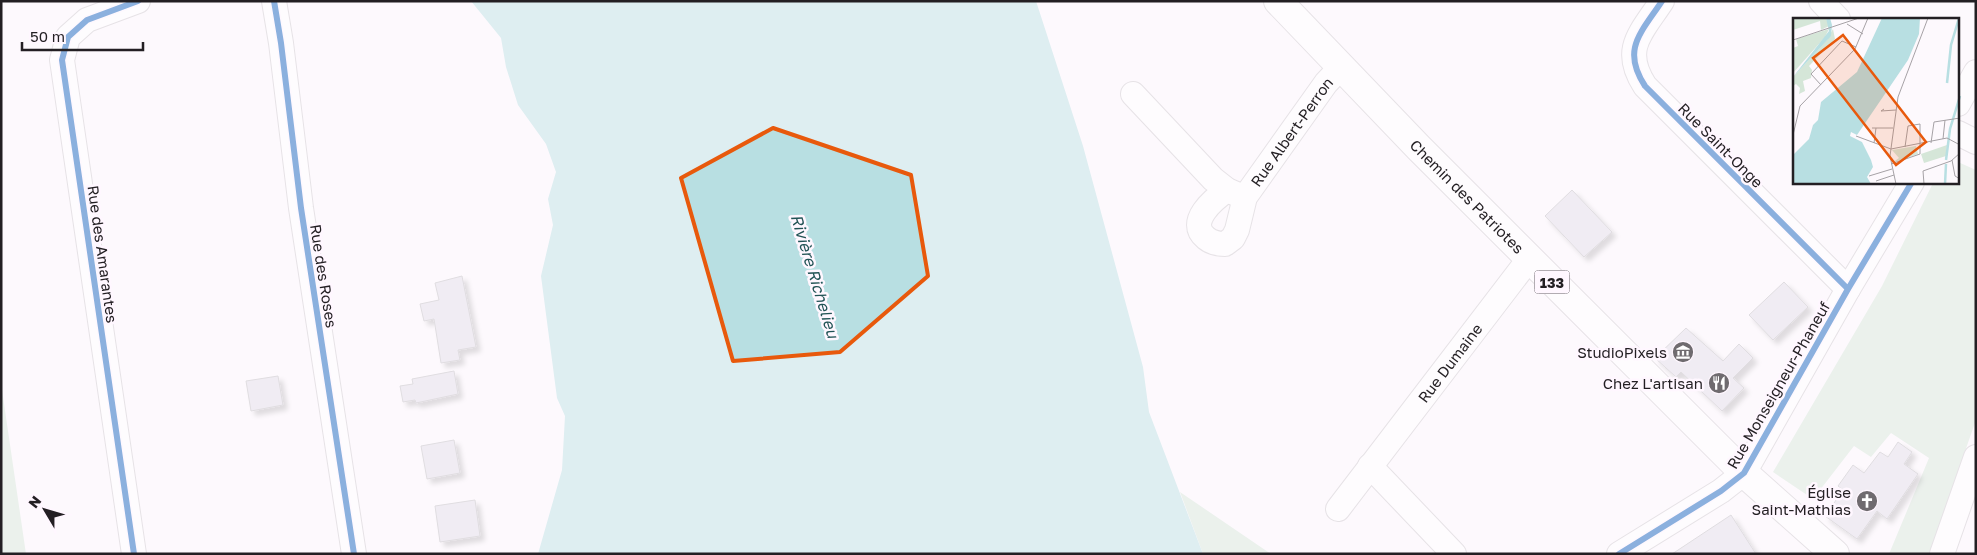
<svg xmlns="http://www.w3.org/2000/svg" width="1977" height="555" viewBox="0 0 1977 555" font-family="'Golos Text',sans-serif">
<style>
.green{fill:#d5e6d8}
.water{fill:#b8dfe2}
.building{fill:#e0dce6;stroke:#bcbabe;filter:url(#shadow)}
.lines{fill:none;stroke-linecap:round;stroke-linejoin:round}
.minor-casing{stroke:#cbc7cb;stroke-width:26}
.major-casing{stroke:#cbc7cb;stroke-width:30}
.minor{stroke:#fffeff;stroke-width:24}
.major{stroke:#fffeff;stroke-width:28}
.cycleway-casing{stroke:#fff7ff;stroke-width:9}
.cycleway{stroke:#0057b8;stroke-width:6}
.marked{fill:none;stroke:#e8590c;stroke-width:4;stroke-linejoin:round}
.labels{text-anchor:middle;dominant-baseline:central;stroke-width:5;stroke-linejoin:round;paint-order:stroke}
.shield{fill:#fff7ff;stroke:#656065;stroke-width:1}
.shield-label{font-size:14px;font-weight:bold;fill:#231f23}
.street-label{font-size:15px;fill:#231f23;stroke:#fff7ff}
.poi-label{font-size:15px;fill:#231f23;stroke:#fff7ff;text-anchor:end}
.water-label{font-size:16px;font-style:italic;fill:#215355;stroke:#fff7ff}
.inset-river{fill:none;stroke:#b8dfe2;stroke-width:2.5}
.inset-road{fill:none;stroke:#a6a2a6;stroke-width:1}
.view{fill:#e8590c;fill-opacity:0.15;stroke:#e8590c;stroke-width:2.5}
.inset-edge{fill:none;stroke:#231f23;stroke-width:2.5}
</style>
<defs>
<filter id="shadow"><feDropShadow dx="4.5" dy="4.5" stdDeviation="2.5" flood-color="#0004"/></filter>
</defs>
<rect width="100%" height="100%" fill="#fdf9fd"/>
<path class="green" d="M1958,162L1976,170V420L1929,554H1889L1929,458L1891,433L1871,457L1854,446L1813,499L1773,472L1882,286L1933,183L1958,182Z
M1,383L26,554H1Z
M1180,492L1271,554H1203Z"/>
<path class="water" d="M471,1H1036L1083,146L1143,367L1149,412L1203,554H538L562,470L565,416L557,398L541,276L553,225L548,199L556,172L546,144L518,105L506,67L501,38Z"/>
<path class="building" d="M1572,190L1612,232L1584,257L1545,216Z
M462,276L476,347L458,350L460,360L441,363L434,319L424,321L420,304L439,300L435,283Z
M1784,282L1808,307L1773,340L1749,315Z
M1686,328L1723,361L1739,344L1753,358L1733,378L1744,388L1722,411L1681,372L1676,377L1655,358Z
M454,371L458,394L416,403L415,400L403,402L400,386L413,384L412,379Z
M278,376L283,405L251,411L246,381Z
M454,440L460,473L427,479L421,446Z
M1898,442L1912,452L1904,464L1918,474L1887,519L1877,511L1857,539L1825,516L1843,490L1838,486L1853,465L1864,473L1880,452L1888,457Z
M475,500L480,536L440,542L435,506Z
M1731,515L1756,554H1672Z"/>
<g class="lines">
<g class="minor-casing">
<g id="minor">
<path d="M274,1L281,43L301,208L354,554"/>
<path d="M1662,1C1641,33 1621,49 1645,86L1848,289"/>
<path d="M1821,1L1838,19"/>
<path d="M1133,94L1213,179L1227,190L1241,196"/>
<path d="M1958,104L1976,72"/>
<path d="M1958,133L1976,142"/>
<path id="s1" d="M1227,190C1214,199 1186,222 1206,238C1212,243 1218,244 1225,244L1233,238L1237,230L1245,197L1326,83L1341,67"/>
<path d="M1370,466L1454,554"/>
<path id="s2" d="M1338,509L1529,259"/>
<path d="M134,554L62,60L68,37L87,20L138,1"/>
<path d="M1619,554L1721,491L1744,473L1848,289L1912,182"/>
<path d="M1942,554L1976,457"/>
</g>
</g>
<g class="major-casing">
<g id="major">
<path id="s3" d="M1278,1L1419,148L1744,473L1835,554"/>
</g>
</g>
<use href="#minor" class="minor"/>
<use href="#major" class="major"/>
<g class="cycleway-casing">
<path id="cycleway" d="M274,1L281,43L301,208L354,554
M1662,1C1641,33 1621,49 1645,86L1848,289
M134,554L62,60L68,37L87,20L138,1
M1619,554L1721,491L1744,473L1848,289L1912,182"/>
</g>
<use href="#cycleway" class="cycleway"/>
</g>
<path d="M0 0H1977V555H0ZM773,128L911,175L928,276L840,352L733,361L681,178Z" fill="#fdf9fd" fill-opacity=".55" fill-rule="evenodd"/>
<path class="marked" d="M773,128L911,175L928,276L840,352L733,361L681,178Z"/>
<defs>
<g id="museum-disc" transform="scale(1.125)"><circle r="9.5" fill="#6f6b6f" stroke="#fff7ff"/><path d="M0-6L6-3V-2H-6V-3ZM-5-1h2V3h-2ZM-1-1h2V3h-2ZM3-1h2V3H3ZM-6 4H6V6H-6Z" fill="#fff"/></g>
<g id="restaurant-disc" transform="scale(1.125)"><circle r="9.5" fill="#6f6b6f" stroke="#fff7ff"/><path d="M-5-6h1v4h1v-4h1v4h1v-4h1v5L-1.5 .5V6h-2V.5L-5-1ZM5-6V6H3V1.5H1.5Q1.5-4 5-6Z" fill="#fff"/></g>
<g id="church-disc" transform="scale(1.125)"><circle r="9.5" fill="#6f6b6f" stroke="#fff7ff"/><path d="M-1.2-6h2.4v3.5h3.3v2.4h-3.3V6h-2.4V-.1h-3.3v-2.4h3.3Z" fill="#fff"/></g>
</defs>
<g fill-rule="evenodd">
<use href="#museum-disc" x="1683" y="352"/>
<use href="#restaurant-disc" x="1719" y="383"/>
<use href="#church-disc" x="1867" y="501"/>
</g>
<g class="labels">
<rect class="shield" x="1534.5" y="270.5" width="35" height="23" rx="4"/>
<g class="shield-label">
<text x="1552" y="282">133</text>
</g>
<g class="street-label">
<text stroke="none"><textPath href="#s1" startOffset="215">Rue Albert-Perron</textPath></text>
<text transform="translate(1721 145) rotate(45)">Rue Saint-Onge</text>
<text stroke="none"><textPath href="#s3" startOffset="272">Chemin des Patriotes</textPath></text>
<text transform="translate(103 254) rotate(82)">Rue des Amarantes</text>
<text transform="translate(324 276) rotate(81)">Rue des Roses</text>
<text stroke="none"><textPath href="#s2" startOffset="184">Rue Dumaine</textPath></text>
<text transform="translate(1778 385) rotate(-60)">Rue Monseigneur-Phaneuf</text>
</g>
<g class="poi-label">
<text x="1667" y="352">StudioPixels</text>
<text x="1703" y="383">Chez L'artisan</text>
<text x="1851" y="492">Église<tspan x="1851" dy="17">Saint-Mathias</tspan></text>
</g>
<g class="water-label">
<text transform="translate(815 276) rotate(73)">Rivière Richelieu</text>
</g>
</g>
<g transform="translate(1793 18)">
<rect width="166" height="166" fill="#fdf9fd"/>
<path d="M0,0H33L36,8L28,12L27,3L0,12ZM36,11L32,19L0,55V30L5,28L3,21ZM40,11L42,21L16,48L19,52L18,60L10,63L12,73L6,76L7,70L3,66L0,68V59L34,22ZM154,127L153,138L131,145L128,136ZM123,128L125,136L99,145L106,140L99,132Z" fill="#d5e6d8"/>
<path d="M33,0H37L39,7L38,18L0,59L36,13ZM89,0H127L126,16L115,42L64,117L58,114L57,118L69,124L78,142L80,149L74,159L78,166H0V137L16,121L20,107L25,102L28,84L64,54Z" fill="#b8dfe2"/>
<path class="inset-river" d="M154,65L158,27L166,0M153,142L157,111L167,78M152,166L153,146"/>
<path class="inset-road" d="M54,6L70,16M0,22L66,0M28,67L18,56L49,23L63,29M91,91L88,93L103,92M79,110H100M0,117L7,88L62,31L75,0M63,118L98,131L154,120L167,127M150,121L152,102M81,125L83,110M138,125L141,104L167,100M159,142L162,158L167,161M98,146L127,136V106L115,108L112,129M76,158L99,151M83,163L101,157M103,166L97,138L105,79L135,0M131,166L130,153L158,143L167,135"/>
<path class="view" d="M50,17L133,124L103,147L20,40Z"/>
<rect width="166" height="166" class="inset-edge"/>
</g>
<rect width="1977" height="555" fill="none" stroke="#231f23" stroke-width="5"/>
<g transform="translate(45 510) rotate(308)" stroke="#fff7ff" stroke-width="4" paint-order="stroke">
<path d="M0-4L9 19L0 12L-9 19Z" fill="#231f23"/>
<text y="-8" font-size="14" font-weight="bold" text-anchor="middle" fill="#231f23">N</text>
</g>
<path d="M22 42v8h121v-8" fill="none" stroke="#231f23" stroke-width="2.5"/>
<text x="30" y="42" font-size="15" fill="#231f23" stroke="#fff7ff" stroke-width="4" paint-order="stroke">50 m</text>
</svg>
